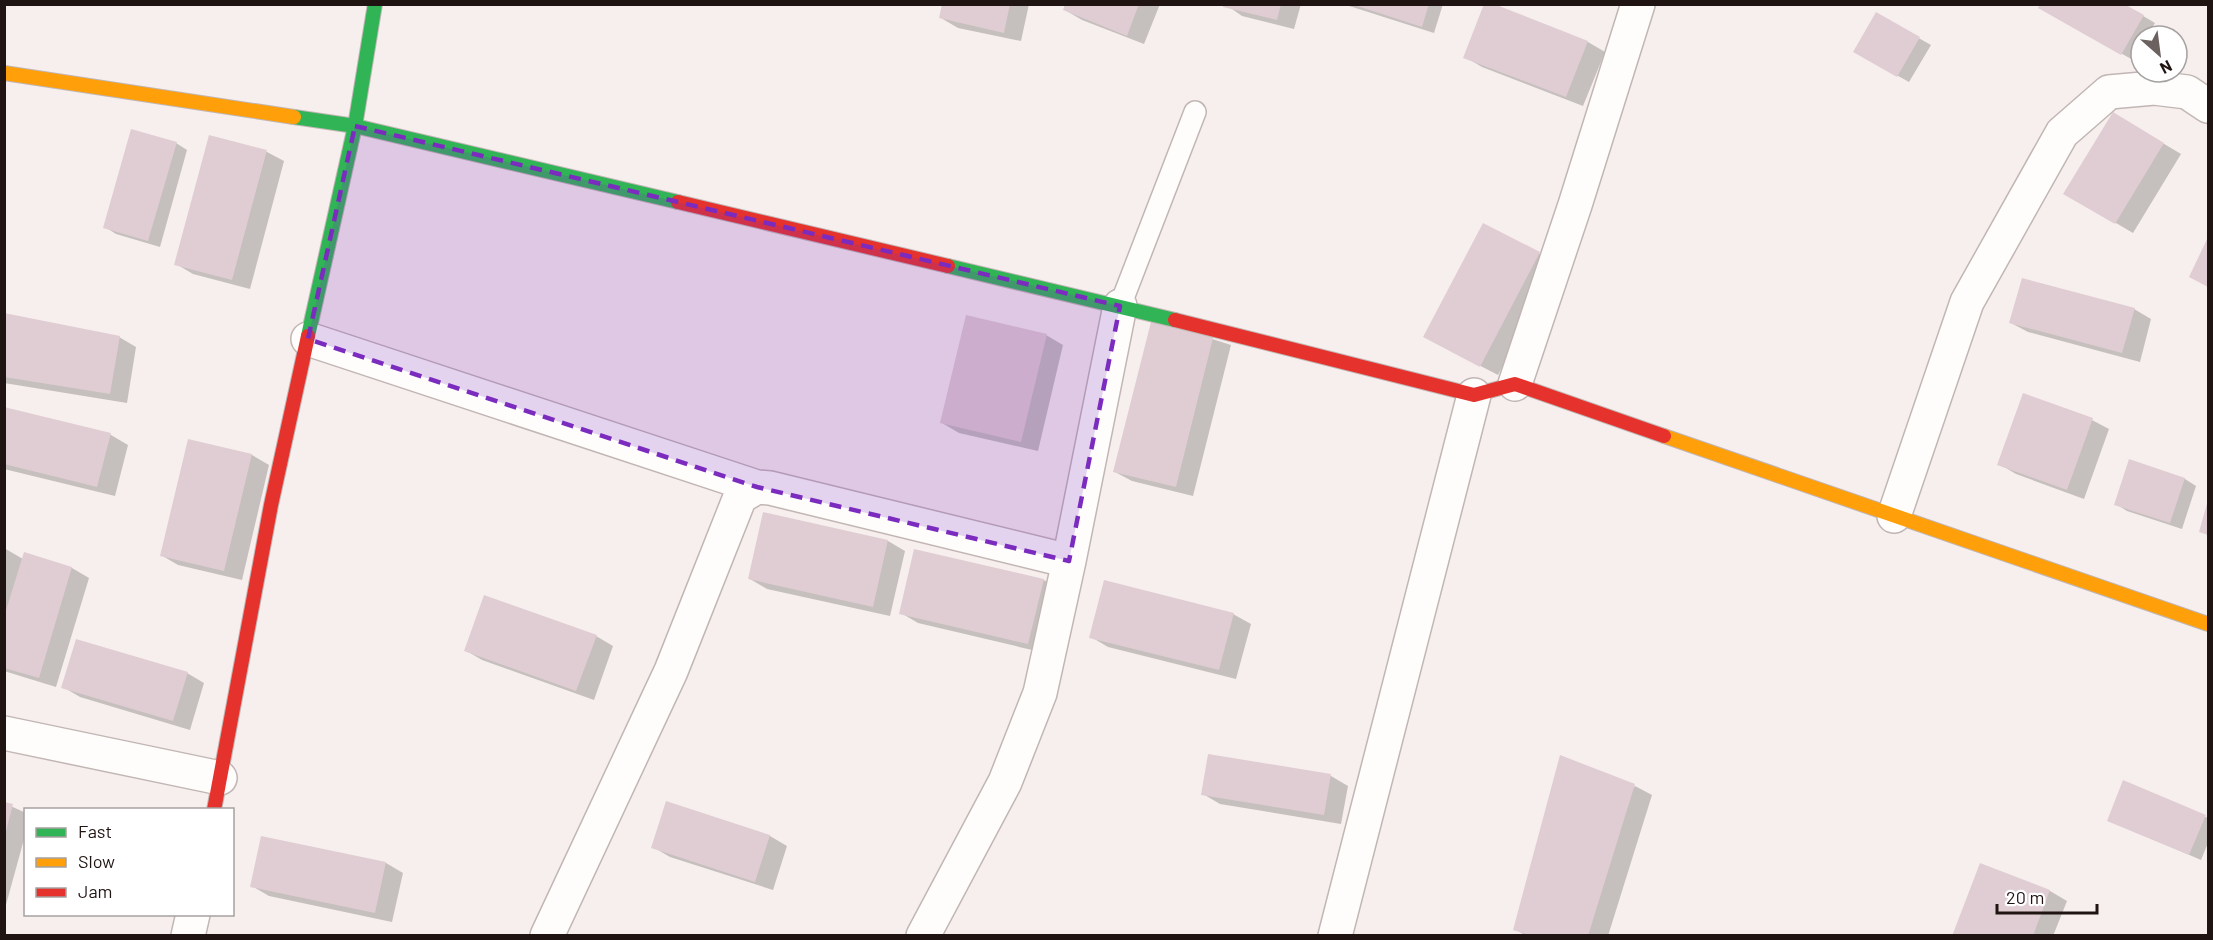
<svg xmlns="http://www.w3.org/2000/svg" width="2213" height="940" viewBox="0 0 2213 940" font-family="Barlow,sans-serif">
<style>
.shadow{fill:#0003}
.building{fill:#e0cdd3}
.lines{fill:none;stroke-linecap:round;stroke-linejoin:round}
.lane-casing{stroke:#c1b6b4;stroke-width:24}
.street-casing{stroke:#c1b6b4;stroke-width:36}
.fast-casing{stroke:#c1b6b4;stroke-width:16}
.slow-casing{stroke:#c1b6b4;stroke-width:16}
.jam-casing{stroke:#c1b6b4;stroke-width:16}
.lane{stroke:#fefdfc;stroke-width:21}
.street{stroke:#fefdfc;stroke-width:33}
.fast{stroke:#30b455;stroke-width:14}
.slow{stroke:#ff9f0a;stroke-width:14}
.jam{stroke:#e5322d;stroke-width:14}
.marked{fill:#7b2cbf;fill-opacity:0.2;stroke:#7b2cbf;stroke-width:4.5;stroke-dasharray:12 8;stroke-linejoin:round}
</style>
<rect width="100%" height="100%" fill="#f7efed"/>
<path class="shadow" d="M944,4H1029L1021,41L958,28L941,18Z
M1067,4H1160L1144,44L1082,20L1065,10Z
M1225,4H1301L1294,29L1242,16Z
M1343,4H1443L1434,33Z
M1490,4L1588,42L1605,52L1583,106L1482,67L1465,57Z
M2042,4H2123L2155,23L2147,36H2141V46L2133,60L2040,8Z
M1876,14L1931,45L1909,82L1855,52Z
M2114,114L2181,154L2133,233L2065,193Z
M210,137L267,152L284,161L250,289L193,274L176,264Z
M176,143L187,150L160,247L116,234L105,227Z
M1484,225L1557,263L1498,375L1442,346Z
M2208,241V285L2191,277Z
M2134,309L2151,319L2140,362L2028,332L2011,323Z
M4,315L119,337L136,347L127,403L4,383Z
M1153,320L1231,345L1193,496L1132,481L1115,472Z
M1046,335L1063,345L1038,451L959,433L942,423Z
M4,409L111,435L128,445L115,496L4,469Z
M2092,420L2109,429L2084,499L2016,474L1999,464Z
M189,440L252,455L269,465L242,580L178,565L161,555Z
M2130,461L2185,479L2196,486L2182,529L2127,511L2116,504Z
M765,514L888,541L905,551L890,616L767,589L750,579Z
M4,548L23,559L25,554L72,568L89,578L56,687L4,671Z
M1044,580L1061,590L1045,653L918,623L901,613Z
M1233,614L1251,624L1236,679L1108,647L1091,637Z
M596,636L613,646L594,700L482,660L465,650Z
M187,673L204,683L190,730L80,697L63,687Z
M1209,755L1331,776L1348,786L1341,824L1220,804L1203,794Z
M2124,782L2208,818V843L2201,860L2109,820Z
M1635,786L1652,795L1608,936H1526L1515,929Z
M4,803L26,813V832L4,912Z
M667,803L770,836L787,846L773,890L670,857L653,847Z
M386,863L403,873L392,922L269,896L252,886Z
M1980,865L2050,891L2067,901L2053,936H1953Z"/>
<path class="building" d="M942,4H1010L1004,33L939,18Z
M1065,4H1139L1127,36L1063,10Z
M1223,4H1281L1277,20L1223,7Z
M1351,4H1429L1422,27Z
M1484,4H1494L1588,41L1566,97L1463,58Z
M2040,5H2126L2144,15L2121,55L2038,8Z
M1876,12L1920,37L1897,77L1853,52Z
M2113,112L2164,143L2115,224L2063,194Z
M131,129L177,142L148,241L103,228Z
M209,135L267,150L232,280L174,265Z
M1483,223L1540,252L1480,367L1423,337Z
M2208,237V287L2189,277Z
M2022,278L2135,308L2122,353L2009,323Z
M4,313L120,336L110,394L4,377Z
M966,315L1047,334L1021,442L940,423Z
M1152,318L1214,334L1176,487L1113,472Z
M2023,393L2093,418L2067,490L1997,465Z
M4,407L111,433L97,487L4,464Z
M188,439L252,454L224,571L160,556Z
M2129,459L2185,478L2170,523L2114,505Z
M2208,500V535L2199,532Z
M763,512L888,540L873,607L748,579Z
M914,549L1044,579L1028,644L899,614Z
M24,552L72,567L39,678L4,668V617Z
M1104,580L1234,613L1219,670L1089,638Z
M484,595L597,635L576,691L464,651Z
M76,639L188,672L173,721L61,688Z
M1208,754L1331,774L1324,815L1201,795Z
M1560,755L1635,784L1588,936H1532L1513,930Z
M2123,780L2206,815L2189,855L2107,821Z
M666,801L770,835L755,882L651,848Z
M4,802L13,804L5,835H4Z
M261,836L386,862L375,913L250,887Z
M1980,863L2050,890L2033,936H1952Z"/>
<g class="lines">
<g class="lane-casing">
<path id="lane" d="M1120,306L1195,112"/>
</g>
<g class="street-casing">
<path id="street" d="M308,339L757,487L770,488L1069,561
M1515,384L1575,205L1638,4
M1894,516L1967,302L2062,133L2109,92L2154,88L2187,92L2208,106
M4,733L220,778
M188,936L193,914
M547,936L671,671L740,497L757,487
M923,936L1005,782L1040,693L1069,561L1120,306
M1335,936L1474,395"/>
</g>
<g class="fast-casing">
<path id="fast" d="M294,117L355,126L678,202
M948,266L1175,320
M308,336L355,126L375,4"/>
</g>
<g class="slow-casing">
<path id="slow" d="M4,73L294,117
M1664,436L2208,624"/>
</g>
<g class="jam-casing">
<path id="jam" d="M678,202L948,266
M1175,320L1474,395L1515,384L1664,436
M214,810L271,505L308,336"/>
</g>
<use href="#lane" class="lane"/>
<use href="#street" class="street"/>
<use href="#fast" class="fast"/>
<use href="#slow" class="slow"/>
<use href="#jam" class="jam"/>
</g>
<path class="marked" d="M355,126L1120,306L1069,561L757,487L308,339Z"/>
<rect width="2213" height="940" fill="none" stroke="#201412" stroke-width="12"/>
<rect x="24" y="808" width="210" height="108" fill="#ffffff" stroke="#a6a1a0" stroke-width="1.5"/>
<rect x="36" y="828" width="30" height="9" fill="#30b455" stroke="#a6a1a0" stroke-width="1.5"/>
<text x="78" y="838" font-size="18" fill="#201412">Fast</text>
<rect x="36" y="858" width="30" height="9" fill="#ff9f0a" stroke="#a6a1a0" stroke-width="1.5"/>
<text x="78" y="868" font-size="18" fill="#201412">Slow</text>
<rect x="36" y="888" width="30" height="9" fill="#e5322d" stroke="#a6a1a0" stroke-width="1.5"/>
<text x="78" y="898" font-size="18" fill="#201412">Jam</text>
<g transform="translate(2159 54) rotate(152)"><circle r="28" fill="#ffffff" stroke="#a6a1a0" stroke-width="1.5"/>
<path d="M0-4.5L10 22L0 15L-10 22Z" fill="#6b615f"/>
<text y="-9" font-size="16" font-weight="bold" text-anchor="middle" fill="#201412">N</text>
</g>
<path d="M1997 904v9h100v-9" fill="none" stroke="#201412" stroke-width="3"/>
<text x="2006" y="904" font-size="18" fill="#201412" stroke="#ffffff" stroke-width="4.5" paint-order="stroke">20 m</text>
</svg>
